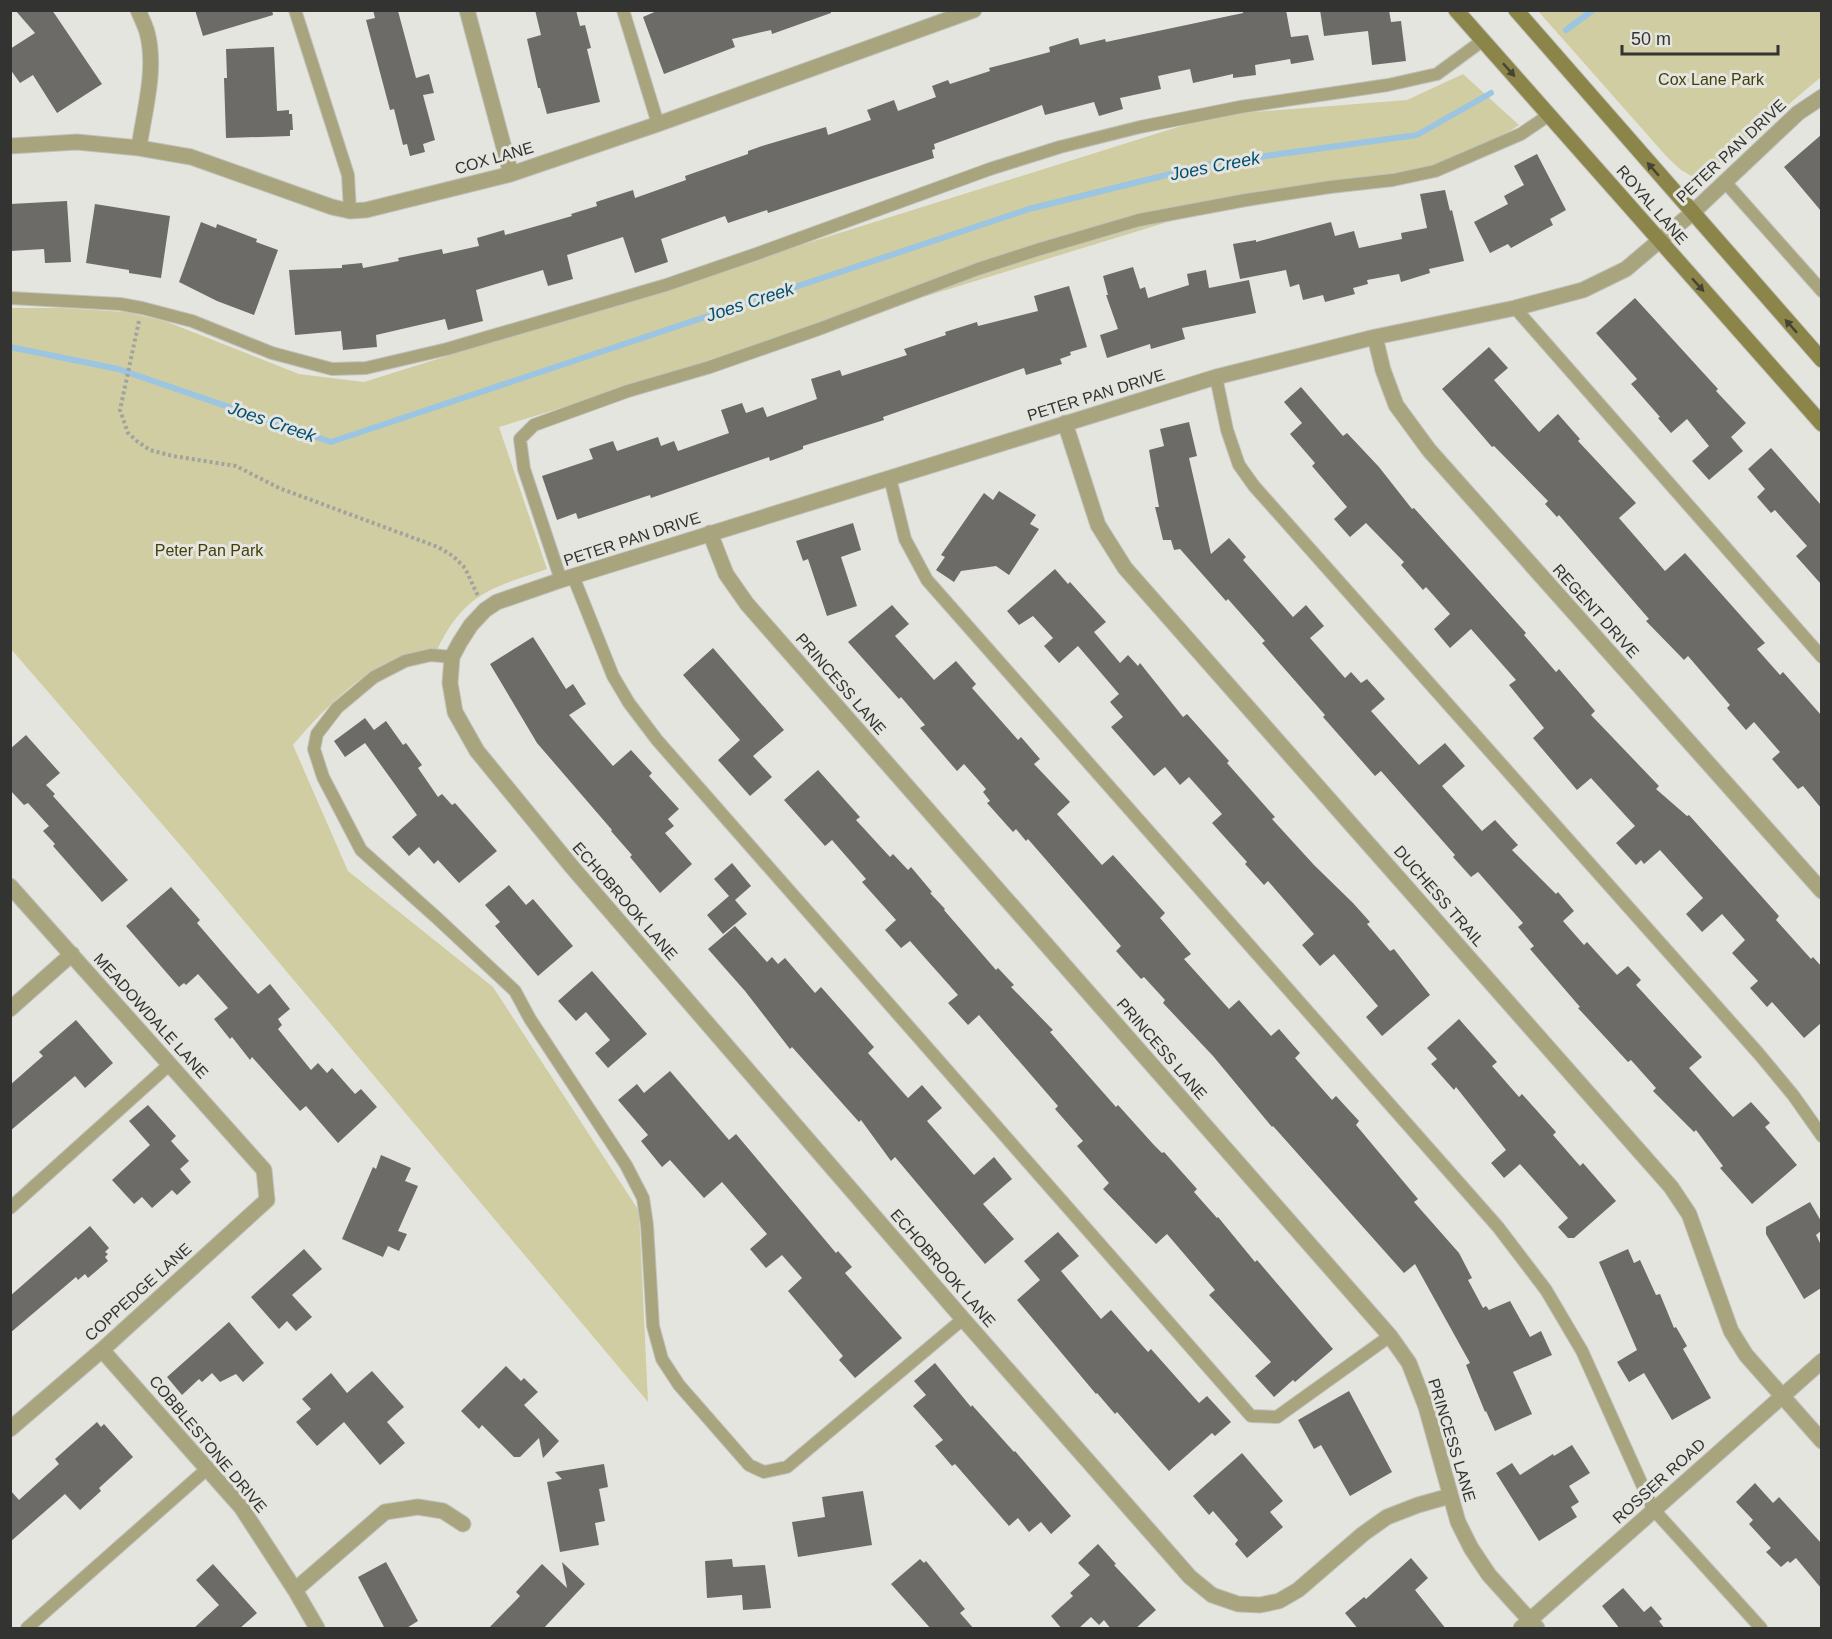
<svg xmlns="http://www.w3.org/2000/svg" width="1832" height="1639" viewBox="0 0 1832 1639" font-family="Arial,sans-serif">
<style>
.green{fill:#d1cda2}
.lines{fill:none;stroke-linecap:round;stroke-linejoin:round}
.stream{stroke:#9bc5e0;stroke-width:6}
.building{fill:#6c6b67}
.service-casing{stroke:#c1c1bd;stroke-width:14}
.minor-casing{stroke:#c1c1bd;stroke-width:17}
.secondary-casing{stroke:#c1c1bd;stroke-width:17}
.path{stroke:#a2a29e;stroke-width:4;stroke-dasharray:3 3;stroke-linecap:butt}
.service{stroke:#a8a57e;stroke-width:12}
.minor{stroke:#a8a57e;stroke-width:15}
.secondary{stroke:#8b854a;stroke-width:15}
.oneway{fill:#454336}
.labels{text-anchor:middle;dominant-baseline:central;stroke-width:6;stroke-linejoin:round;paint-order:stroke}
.park-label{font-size:16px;fill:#443e08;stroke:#e5e5e0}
.street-label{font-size:16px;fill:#333331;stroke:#e5e5e0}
.water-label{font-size:18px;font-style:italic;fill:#004f72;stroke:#e5e5e0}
</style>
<rect width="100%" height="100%" fill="#e5e5e0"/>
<path class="green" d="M1538,11H1821V77L1706,174L1695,178L1681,170L1667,157Z
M1463,74L1519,125L1456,166L1246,198L499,427L547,569C492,588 464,593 437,650C424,652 408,653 396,658C357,675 320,713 293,745L348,871L493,987L639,1211L648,1402L187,853L11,649L10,308H63L126,312L165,321L299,374L364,382L1216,115L1407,100Z"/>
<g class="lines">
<path class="stream" d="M1566,30L1593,10
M10,347L118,369L331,442L1029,209L1215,163L1417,135L1491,93"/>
</g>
<path class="building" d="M15,10H52L102,84L57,113L33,75L20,83L10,69V49L35,33Z
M195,10H272L273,15L203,36Z
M373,10L398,11L416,78L429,74L434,93L423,95L435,140L423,144L425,152L410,156L407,144L403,145L394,109L390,110L366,20L375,18Z
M535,10H576L580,26L585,25L591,48L587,49L600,102L547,114L540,88H538L527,39L541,35Z
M659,10H831V13L772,34L771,30L732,39L735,47L664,74L643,17Z
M1243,10H1286L1291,37L1308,35L1314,60L1291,64L1290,59L1255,65L1256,75L1233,78V74L1193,83L1190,69L1158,76L1161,89L1120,98L1123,109L1099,116L1094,102L1045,115L1042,105L934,144L935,149L932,150L934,158L768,213L767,210L728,223L725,216L661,239L668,262L635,273L623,237L567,255L573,279L548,286L543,270L476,290L483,321L448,330L445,319L376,335L377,347L343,350L341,331L295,335L289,270L342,268V265L362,263L363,268L399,261L398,258L442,249L443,254L479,246L477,238L504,230L505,235L572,216L571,214L597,206L596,202L633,190L635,198L686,180L685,176L748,154V151L762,146L826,127L828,135L871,120L867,110L894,100L898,111L936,97L932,86L948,80L950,84L990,71L989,68L1050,52L1049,47L1078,38L1080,45L1105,39L1106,42L1243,13Z
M1320,10H1389L1391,22L1401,21L1406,61L1372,65L1368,31L1324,36Z
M274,47L277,111L289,110V114H292L293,130H290V136L226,138L224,78H227L226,49Z
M1821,135V211L1784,167Z
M1537,154L1566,210L1550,219L1553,225L1531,237L1511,248L1508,244L1490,253L1474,222L1508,204L1504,196L1524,185L1514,166Z
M1445,190L1450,211L1452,210L1464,261L1429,269L1430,273L1401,282L1399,274L1367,280L1368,284L1353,288L1355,294L1325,302L1323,295L1303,300L1299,284L1290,287L1286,270L1240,279L1233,244L1256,240V242L1331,222L1335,236L1354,231L1359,248L1402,239L1401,233L1427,228L1420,194Z
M67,201L71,262L45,263L44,249L10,251V204Z
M95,204L170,216L161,278L129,273V270L86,263Z
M201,222L216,228L217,224L257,239L256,242L278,250L254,315L217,301L179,282Z
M1133,267L1140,289L1145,287L1148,298L1189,285L1187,274L1206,270L1209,288L1249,280L1256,313L1182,328L1185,339L1151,349L1150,344L1107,358L1100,335L1118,329L1106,295H1108L1103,276Z
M1069,286L1087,347L1070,352L1071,355L1060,359L1062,364L1026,375L1024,368L883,417L884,420L803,446V449L770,461L769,457L651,498L650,495L578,519L576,513L557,520L542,476L593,459L589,449L613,441L617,451L658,437L661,446L674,441L678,451L729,433L721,410L742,403L746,413L763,407L767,417L817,399L811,379L840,370L842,376L907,355L904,349L946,335L945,332L977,322L978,326L1038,311L1034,296Z
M1635,298L1718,389L1716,391L1746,423L1731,437L1743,451L1709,480L1692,461L1709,446L1687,419L1671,433L1658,418L1660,417L1631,384L1637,379L1596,333Z
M1489,347L1508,368L1494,380L1539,432L1558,414L1580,439L1578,441L1636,503L1619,518L1665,571L1685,553L1765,643L1757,649L1780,675L1783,672L1821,715V808L1803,786L1798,789L1772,759L1780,752L1754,722L1746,730L1727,708L1730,705L1688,656L1684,660L1646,621L1649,619L1559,515L1557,517L1545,504L1548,501L1494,446L1492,447L1442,389Z
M1301,387L1343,436L1347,433L1379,467L1412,509L1414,508L1526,633L1524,635L1556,672L1559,669L1595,711L1591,715L1659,786L1656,789L1687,816L1689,815L1779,916L1776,920L1811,959L1813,957L1821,966V1023L1804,1038L1772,1002L1767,1007L1750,988L1758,981L1732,953L1745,940L1722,914L1702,932L1686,914L1703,898L1660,850L1644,864L1641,860L1636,865L1616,843L1635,826L1591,778L1577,790L1533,738L1544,728L1509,685L1516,680L1471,629L1450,648L1434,629L1450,614L1426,587L1423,590L1401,565L1404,562L1366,523L1350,537L1334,519L1347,507L1312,466L1315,463L1290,434L1302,423L1284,402Z
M1189,422L1197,456L1189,458L1211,554L1229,538L1246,557L1243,560L1293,617L1306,605L1324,626L1310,638L1345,678L1351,672L1361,683L1367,679L1385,699L1371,711L1419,765L1445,743L1465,766L1442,786L1482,831L1495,820L1518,845L1512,850L1556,894L1558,892L1574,911L1563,921L1584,945L1587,942L1617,975L1628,966L1641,980L1636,985L1702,1057L1689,1068L1733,1117L1751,1102L1770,1123L1765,1127L1797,1165L1752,1204L1720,1168L1723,1166L1696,1130L1694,1132L1653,1091L1656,1088L1631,1060L1628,1062L1578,1008L1580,1007L1530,949L1534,946L1518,927L1523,923L1478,872L1471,877L1453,857L1455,855L1381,771L1375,776L1323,717L1325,715L1262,643L1265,641L1228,599L1226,601L1180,549L1174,550L1171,540H1163L1155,507H1159L1149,450L1164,446L1160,429Z
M1771,448L1821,505V584L1796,556L1807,546L1775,510L1771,513L1757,497L1765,489L1748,469Z
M999,491L1036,515L1030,524L1039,529L1009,575L996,566L961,571L954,582L936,570L945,557L941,555L984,493L993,500Z
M853,523L861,550L841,557L857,606L827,616L808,559L803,561L796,541Z
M1055,569L1068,584L1070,582L1106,622L1094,632L1120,663L1128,655L1138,666L1140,663L1183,717L1187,714L1229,761L1227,763L1275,817L1272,819L1314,865L1353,903L1370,922L1367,924L1390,951L1394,949L1430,995L1382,1036L1366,1017L1378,1006L1334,954L1320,966L1302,945L1314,934L1268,881L1264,885L1245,864L1247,862L1212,823L1222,814L1189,777L1180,785L1165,767L1154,776L1111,727L1123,717L1110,702L1119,694L1078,646L1059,663L1044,646L1053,638L1033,616L1019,625L1007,611Z
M892,605L909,624L895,636L934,680L956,661L976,684L972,688L1018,740L1021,737L1040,759L1034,764L1070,802L1057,814L1102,865L1113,855L1165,913L1160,918L1191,954L1184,959L1229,1009L1239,1000L1271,1036L1279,1029L1300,1053L1295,1058L1332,1100L1336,1096L1359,1121L1356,1125L1418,1199L1414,1202L1459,1253L1472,1278L1468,1280L1483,1308L1486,1306L1489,1310L1510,1301L1530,1337L1541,1331L1552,1355L1513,1372L1532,1414L1495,1431L1486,1411L1485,1412L1466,1365L1470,1363L1415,1264L1404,1273L1273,1126L1272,1127L1213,1056L1163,1003L1165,1000L1144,977L1141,979L1116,951L1121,946L1028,839L1026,841L1016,829L1013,832L987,803L990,801L983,792L986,789L964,764L957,771L920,728L925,725L901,697L899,699L848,642Z
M533,637L566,689L573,684L586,704L569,715L613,766L631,750L652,773L649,776L679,809L668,819L674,826L665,833L692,864L660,893L630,857L632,855L611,831L612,830L537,743L490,664Z
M713,648L784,730L753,756L772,777L750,796L718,760L740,740L683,675Z
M365,718L374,730L386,721L403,745L406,743L422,765L418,768L438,797L442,794L452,805L455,803L497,851L459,883L438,860L434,864L419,847L409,856L392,837L417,815L365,743L345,757L334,741Z
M26,735L60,773L46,785L55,794L53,796L128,880L102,902L53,846L55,844L43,831L49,826L28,803L24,805L10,790V749Z
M818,770L860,817L856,820L890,857L893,854L908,870L911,867L932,892L930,893L945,909L944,910L996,970L998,968L1014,985L1011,987L1053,1030L1050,1032L1086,1073L1116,1107L1118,1105L1153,1144L1162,1153L1164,1152L1197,1189L1194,1192L1217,1218L1218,1217L1255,1262L1257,1260L1333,1349L1295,1382L1293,1380L1274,1397L1255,1376L1271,1362L1209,1295L1215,1290L1167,1234L1156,1244L1103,1189L1109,1183L1077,1146L1083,1141L1055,1109L1058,1106L979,1015L968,1025L948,1003L958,995L910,941L901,948L885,930L896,920L862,882L866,879L832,840L825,846L784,800Z
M732,863L751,886L735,900L747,914L723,934L707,915L729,896L714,879Z
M509,885L526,905L533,899L573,946L538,976L495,926L500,922L485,905Z
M171,887L200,920L197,923L258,994L270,984L290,1009L278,1019L282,1025L278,1029L311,1070L318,1063L327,1073L332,1068L355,1094L361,1089L377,1107L338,1143L306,1106L300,1111L252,1057L250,1060L232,1037L230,1039L214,1019L228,1008L198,974L186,985L184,983L179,987L126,926Z
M735,926L767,962L772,957L778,964L785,958L815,993L821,987L874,1047L868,1053L908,1098L922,1085L942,1108L927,1121L974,1175L994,1157L1012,1179L983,1204L1014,1239L985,1264L895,1157L891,1161L861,1120L859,1122L792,1047L790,1049L745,991L708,949Z
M592,971L647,1034L608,1068L595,1053L610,1040L586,1012L576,1021L558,1001Z
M1459,1019L1497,1062L1492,1066L1519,1097L1522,1094L1556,1132L1553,1135L1580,1166L1583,1163L1616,1201L1574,1238H1568L1558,1227L1568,1218L1520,1164L1504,1178L1491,1163L1506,1150L1456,1087L1454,1090L1431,1064L1437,1059L1427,1048Z
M76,1020L113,1063L85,1088L75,1076L10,1131V1085L43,1056L39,1052Z
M670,1071L729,1140L736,1134L836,1253L838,1251L852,1267L845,1273L902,1338L855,1378L839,1360L843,1356L788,1291L802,1278L782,1255L766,1268L750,1249L767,1234L722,1182L704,1198L670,1160L662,1167L641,1141L648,1135L618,1100L637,1084L644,1093Z
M148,1105L176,1136L171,1141L189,1161L180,1169L191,1182L177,1195L172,1190L152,1208L142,1197L134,1204L112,1180L150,1145L129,1121Z
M381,1155L411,1168L405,1181L418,1186L398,1231L407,1234L399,1251L388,1246L383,1257L342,1239L373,1167L376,1169Z
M1810,1202L1821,1221V1231L1816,1235L1821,1245V1288L1804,1299L1766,1234V1227Z
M90,1226L109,1248L105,1252L108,1254L105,1257L108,1261L88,1278L85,1274L78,1280L76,1277L10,1333V1296Z
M1058,1232L1079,1256L1061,1271L1101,1319L1111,1310L1148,1352L1151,1349L1199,1403L1207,1396L1231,1422L1215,1436L1212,1433L1169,1471L1117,1412L1115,1414L1097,1393L1096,1394L1017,1300L1040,1280L1024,1261Z
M304,1249L322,1269L292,1295L312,1317L296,1331L287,1321L279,1329L251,1297Z
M1628,1249L1634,1263L1640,1260L1656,1295L1660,1294L1674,1328L1676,1327L1687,1346L1683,1349L1711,1398L1672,1420L1644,1373L1629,1382L1617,1362L1637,1350L1599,1262Z
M229,1322L264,1363L243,1382L236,1374L220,1382L212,1373L202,1382L199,1379L182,1395L167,1377Z
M935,1363L971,1407L972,1405L1014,1452L1015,1451L1071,1516L1051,1534L1041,1522L1029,1532L1018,1518L1009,1526L955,1464L952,1466L935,1446L943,1440L913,1406L926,1395L914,1381Z
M506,1366L521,1381L524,1378L538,1392L524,1405L559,1441L543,1458L539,1438L520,1457H514L482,1425L479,1429L461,1411Z
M372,1371L404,1407L387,1422L405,1443L380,1465L344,1422L317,1446L296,1422L311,1409L302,1399L331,1373L347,1393Z
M1349,1391L1392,1472L1350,1496L1321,1445L1314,1449L1298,1420Z
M97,1422L101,1427L104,1424L133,1457L99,1488L101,1491L80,1510L65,1494L10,1542V1490L19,1500L59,1464L55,1459Z
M1572,1445L1590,1473L1569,1486L1579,1502L1571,1507L1577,1517L1539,1541L1496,1473L1512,1463L1520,1475L1553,1454L1554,1456Z
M1242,1453L1283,1501L1270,1512L1283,1527L1247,1558L1235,1544L1238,1540L1213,1511L1209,1515L1193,1496Z
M604,1464L608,1487L599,1489L605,1521L595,1523L599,1545L560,1552L547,1482L562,1479L555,1472Z
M1755,1483L1773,1503L1779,1497L1821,1543V1588L1796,1558L1790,1563L1788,1561L1781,1567L1766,1552L1771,1548L1749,1524L1753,1520L1736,1502Z
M863,1491L872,1545L798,1557L792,1522L825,1517L822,1497Z
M1098,1544L1116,1564L1114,1565L1156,1610L1135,1629H1111L1104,1620L1099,1625L1091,1617L1078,1629H1062L1051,1616L1073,1596L1070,1593L1090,1575L1078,1563Z
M1411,1558L1428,1578L1415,1590L1446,1629H1358L1345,1613L1364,1597L1366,1599Z
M732,1559L733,1567L765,1565L771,1608L743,1610L742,1595L707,1598L705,1561Z
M920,1559L924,1563L926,1561L965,1609L960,1613L974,1629H931L891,1584Z
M386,1562L418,1621L405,1629H385L358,1577Z
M562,1562L585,1584L543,1629H488L520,1596L516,1592L542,1564L567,1588Z
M213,1564L257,1613L239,1629H193L219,1605L196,1580Z
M1623,1588L1644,1612L1651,1606L1662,1619L1659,1621L1665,1629H1620L1602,1606Z"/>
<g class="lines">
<g class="service-casing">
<path id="service" d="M295,10L348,175L350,211
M623,10L658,124
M1725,182L1822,291
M10,298L120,304L142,308L192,321L272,353L332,369L366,368L447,349L666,285L759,253L990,169L1060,147L1140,127L1240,107L1388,85L1437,74L1482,41
M1515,308L1822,657
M1216,377L1227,430L1239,465L1254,486L1759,1054L1793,1095L1822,1136
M890,478L905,539L927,580L1498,1227L1546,1290L1582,1351L1653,1509L1761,1628
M573,576L613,676L629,703L657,740L1251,1416L1277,1417L1390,1336
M561,580L524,469L520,439L534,425L628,391L710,367L819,329L978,269L1040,249L1139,220L1246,200L1330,187L1393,180L1435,171L1521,134L1549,115
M452,657L431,655L405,661L374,677L337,708L317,734L314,749L323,777L361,850L437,918L515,991L530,1019L626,1165L643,1198L647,1225L653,1326L662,1359L679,1385L749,1465L764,1472L787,1467L963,1319
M10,1208L170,1064
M27,1628L208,1468"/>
</g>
<g class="minor-casing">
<path id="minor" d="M138,10C141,17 145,25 147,32C157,69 144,111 139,148
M467,10L511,174
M10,146L77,142L139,148L191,157L332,207L350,211L366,210L511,174L658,124L974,10
M1375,337L1383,370L1396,405L1429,450L1822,891
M1065,423L1098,525L1125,568L1671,1187L1689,1214L1731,1331L1746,1355L1822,1441
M710,533L726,574L747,604L1390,1336L1409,1363L1426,1407L1458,1522L1471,1548L1489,1575L1537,1628
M10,886L264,1170L267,1200L102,1350L10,1429
M10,1009L72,954
M102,1350L241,1507L295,1590L317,1628
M1450,1496L1418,1505L1387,1517L1363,1534L1298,1590L1279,1601L1260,1605L1238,1604L1212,1595L1190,1577L963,1319L572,867L477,751L455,712L450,683L452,657L460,642L471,625L485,610L497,602L561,580L1216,377L1375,337L1515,308L1583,290L1626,269L1692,213L1798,113L1822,97
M295,1590L385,1512L418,1507L443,1511L463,1524
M1521,1628L1822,1361"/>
</g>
<g class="secondary-casing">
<path id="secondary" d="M1456,10L1822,424
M1516,10L1822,360"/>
</g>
<path class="path" d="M139,321L120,410L128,433L138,442L150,450L173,456L236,466L279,488L438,547L453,556L465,568L478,596"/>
<use href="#service" class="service"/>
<use href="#minor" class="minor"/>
<use href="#secondary" class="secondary"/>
</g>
<defs><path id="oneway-solid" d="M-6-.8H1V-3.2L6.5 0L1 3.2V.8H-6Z" transform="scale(1.5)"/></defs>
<g class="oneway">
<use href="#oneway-solid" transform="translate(1509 70) rotate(48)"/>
<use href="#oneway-solid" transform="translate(1653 169) rotate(-131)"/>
<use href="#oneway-solid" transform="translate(1698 285) rotate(48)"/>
<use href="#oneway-solid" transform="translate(1791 326) rotate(-132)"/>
</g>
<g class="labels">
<g class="park-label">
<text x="1711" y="79">Cox Lane Park</text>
<text x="209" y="550">Peter Pan Park</text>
</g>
<g class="street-label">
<text transform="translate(1731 151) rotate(-43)">PETER PAN DRIVE</text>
<text transform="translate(494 158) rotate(-16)">COX LANE</text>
<text transform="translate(1652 205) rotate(49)">ROYAL LANE</text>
<text transform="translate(1096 395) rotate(-17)">PETER PAN DRIVE</text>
<text transform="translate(632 539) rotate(-18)">PETER PAN DRIVE</text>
<text transform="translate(1596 611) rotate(48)">REGENT DRIVE</text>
<text transform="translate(841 684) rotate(49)">PRINCESS LANE</text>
<text transform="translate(1439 896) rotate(49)">DUCHESS TRAIL</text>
<text transform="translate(625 901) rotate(49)">ECHOBROOK LANE</text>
<text transform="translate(151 1016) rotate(48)">MEADOWDALE LANE</text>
<text transform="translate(1162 1049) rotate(49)">PRINCESS LANE</text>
<text transform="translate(943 1268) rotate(49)">ECHOBROOK LANE</text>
<text transform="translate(138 1292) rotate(-42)">COPPEDGE LANE</text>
<text transform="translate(1452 1440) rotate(73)">PRINCESS LANE</text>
<text transform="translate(208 1444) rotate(50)">COBBLESTONE DRIVE</text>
<text transform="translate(1659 1481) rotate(-42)">ROSSER ROAD</text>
</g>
<g class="water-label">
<text transform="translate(1215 166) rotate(-11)">Joes Creek</text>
<text transform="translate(750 302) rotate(-18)">Joes Creek</text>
<text transform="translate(272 422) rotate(19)">Joes Creek</text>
</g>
</g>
<rect width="1832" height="1639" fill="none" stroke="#333331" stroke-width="24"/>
<path d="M1622 45v9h156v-9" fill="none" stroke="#333331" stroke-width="3"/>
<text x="1631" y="45" font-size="18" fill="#333331" stroke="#e5e5e0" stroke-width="4.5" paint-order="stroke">50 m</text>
</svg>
